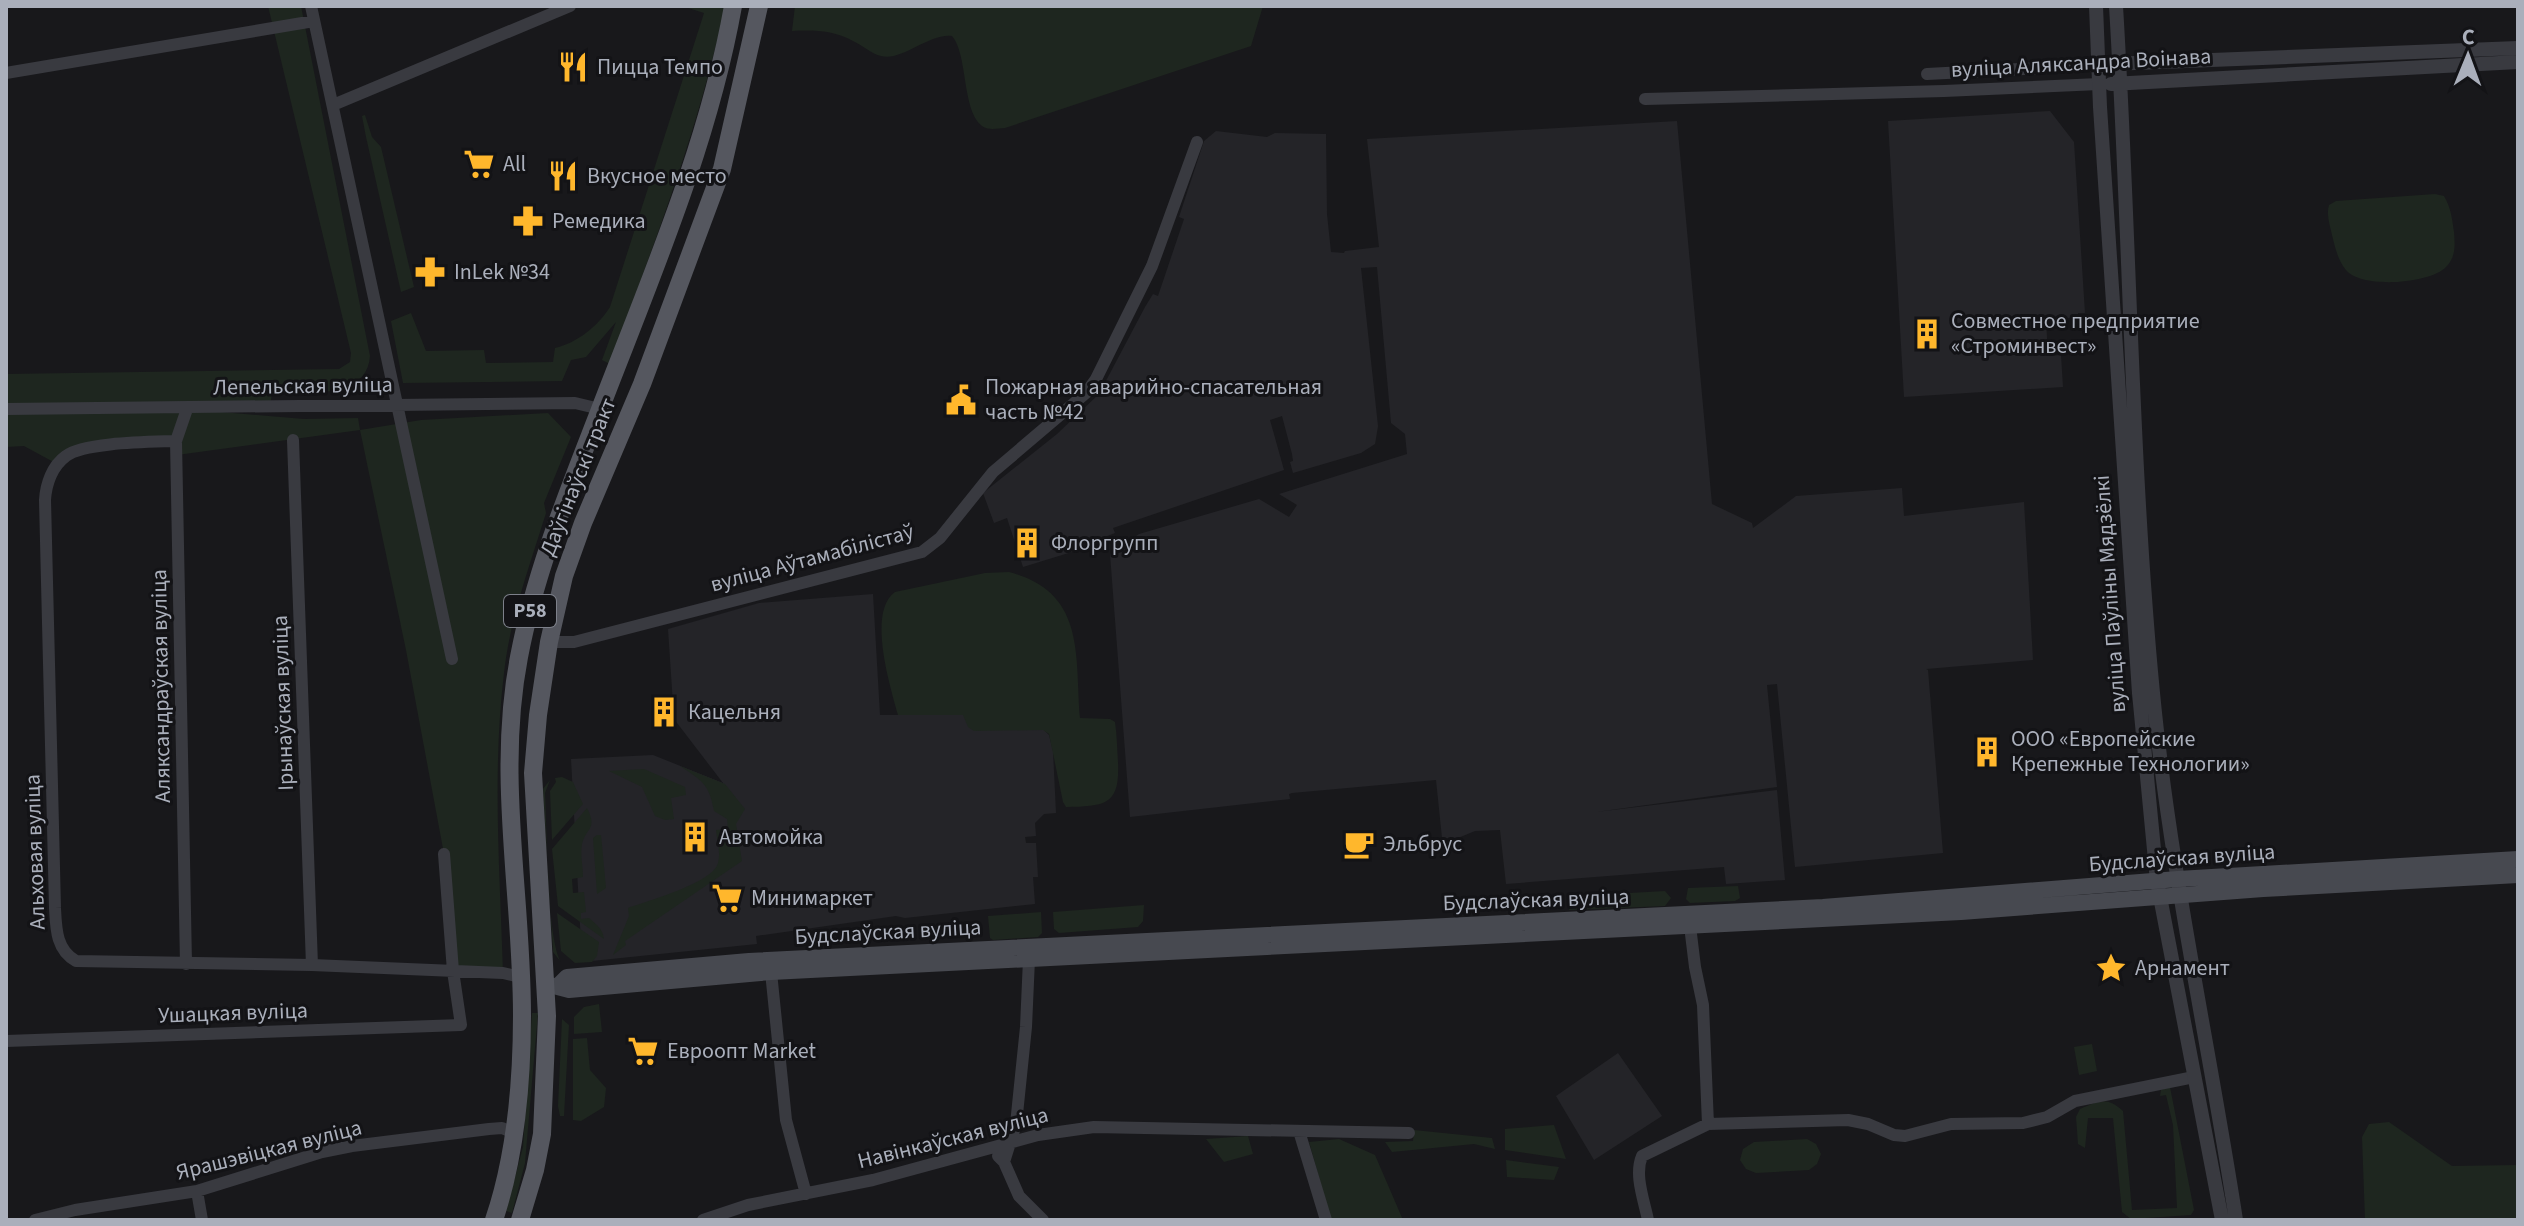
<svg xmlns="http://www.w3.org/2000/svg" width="2524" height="1226" viewBox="0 0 2524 1226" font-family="'Source Sans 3',sans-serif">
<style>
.built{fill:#242428}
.green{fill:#1e261f}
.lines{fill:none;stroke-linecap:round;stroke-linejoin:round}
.minor{stroke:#393a40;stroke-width:12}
.tertiary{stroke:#393a40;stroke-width:14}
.secondary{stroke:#474950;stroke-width:16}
.primary{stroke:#55575f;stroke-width:18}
.labels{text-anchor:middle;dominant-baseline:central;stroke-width:6;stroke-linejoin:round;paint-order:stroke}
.shield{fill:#131316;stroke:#7d808a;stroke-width:2}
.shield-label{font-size:20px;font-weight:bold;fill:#aaafbb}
.street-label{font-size:22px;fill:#aaafbb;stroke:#131316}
.poi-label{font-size:22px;fill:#aaafbb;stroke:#131316;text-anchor:start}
</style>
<rect width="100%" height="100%" fill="#18181b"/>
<path class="built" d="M2050,111L2074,142L2085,313H2078V317L2046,320L2048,356L2061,355L2063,387L1904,397L1888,121Z
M1677,121L1712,504L1752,523L1753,528L1796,496L1902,488L1904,516L2024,502L2033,660L1926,669L1928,670L1943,853L1795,867L1777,684L1767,685L1777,787L1596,812L1777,790L1785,880L1726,884L1724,867L1506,884L1500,830L1475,831L1458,838H1442L1436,780L1292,793L1289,794L1290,799L1130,817L1110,554L1139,534L1259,499L1289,517L1297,505L1279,494L1407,454L1405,434L1391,423L1377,267L1361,268L1378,426L1375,444L1361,453L1293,473L1290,462L1293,461L1292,454L1282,416L1270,420L1284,470L1113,528L1115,533L1097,540L1098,544L1023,567L1007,518L994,523L983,493L1057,434L1099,394L1145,307L1153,294L1158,296L1184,219L1179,217L1204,141L1216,131L1267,137L1275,133L1326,134L1327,214L1331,252L1344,253L1345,251L1379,247L1367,139Z
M873,594L880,715H964L1043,729L1049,735L1053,751L1056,813L1044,814L1035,823L1036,836L1025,837L1026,843H1036L1038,877H1033L1035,904L905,918L896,916L756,936L757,944L582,962L571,759L653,755L723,783L674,719L668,629L759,603Z
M1618,1053L1662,1116L1594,1160L1556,1096Z"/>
<path class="green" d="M268,6H301L370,356C367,401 303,392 272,393L270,407L198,410L304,419L358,418L360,430L421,420L548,413L571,437L544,503L546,513C530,565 510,618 504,673C492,772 500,873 503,973L453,971L444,854L406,650L360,430L177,455L176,441L92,447L59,465L24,446L6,447V374L339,369L350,362L351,353Z
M682,6H725C699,129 653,246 610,364L602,360L616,322L586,357L571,360L562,381L403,383L391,321L411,313L426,351L484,350L486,363L553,362L555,348C577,343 598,326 610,307L704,13Z
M795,6H1263L1251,46L1005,128C1000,128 991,130 986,128C961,118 969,55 952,36C929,33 901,62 881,56C872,54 862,45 853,41C833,30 813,30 792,31Z
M365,115L372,137L381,147L414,287L401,292L366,137L362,116Z
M2435,194L2444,196C2451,208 2452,218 2454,232C2455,245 2456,257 2446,267C2430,284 2361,289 2346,270C2338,261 2335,247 2332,235C2330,225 2326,215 2329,205L2336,201Z
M1009,572C1086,592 1075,655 1080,718L1110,719L1115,722C1117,735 1117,749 1118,762C1120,805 1106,806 1066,807L1063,802L1049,734L1043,730L974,731L968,727L963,715H898C890,686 867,612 895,592L985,573Z
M680,766L725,784L745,809L736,824L742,861L625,941L626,945L613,955L629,916L628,908C647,901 713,883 718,863C721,852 717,841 716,830L728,829L727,819L714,811C709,783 702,781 680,766Z
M644,769L685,787L686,795L671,798L674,819L665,820L655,816L642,787L609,771Z
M562,777L573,782L583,804L552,840L550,791L556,782L555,778Z
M550,780L545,793C547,826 547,940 561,962L553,952L543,789Z
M587,808C598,830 586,827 582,844C580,854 583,867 583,877L572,879L573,893L584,892L586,912L581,913V919L589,918C596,924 603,929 604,939L558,906L552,849Z
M597,835H601L606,888L597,894L593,838Z
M1738,886L1740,898L1735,901L1690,903L1686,899L1688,888Z
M1665,891L1671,898L1665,906L1569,910V901L1577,896Z
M1144,905L1143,921L1138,927L1059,933L1054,929L1053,912Z
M1041,912L1042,933L1038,937L993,940L990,938L988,916Z
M557,913L599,942L597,956L592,962L575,963L561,951Z
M599,1004L602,1032L574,1034V1017L584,1007Z
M532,1013H538L525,1163L512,1213L506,1211L523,1147Z
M562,1019L569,1025L564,1116H560L558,1106Z
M587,1038L590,1070L606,1088L604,1107L581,1121L573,1120V1039Z
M2092,1044L2097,1071L2079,1075L2074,1047Z
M2170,1087L2194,1210L2191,1215L2131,1219L2122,1212L2113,1118H2088L2085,1148L2078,1144L2076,1117L2080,1109C2100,1101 2106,1096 2123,1111L2132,1210L2177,1208L2173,1125L2166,1095L2160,1096L2161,1090Z
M2389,1122L2452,1166L2518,1165V1220H2365L2362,1137L2369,1124Z
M1554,1125L1566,1159L1505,1150V1129Z
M1414,1130L1492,1138L1495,1149L1474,1144L1392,1152L1385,1142L1413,1141Z
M1248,1136L1253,1154L1224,1162L1206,1139Z
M1339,1139L1375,1155L1403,1220H1331L1309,1142Z
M1807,1139L1816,1144L1821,1154L1817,1164L1809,1170L1756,1173L1746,1169L1740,1160L1743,1149L1754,1142Z
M1506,1160L1559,1167L1554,1180L1507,1177Z"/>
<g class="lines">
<path class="minor" d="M311,6L452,659
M6,73L314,21
M1927,74L2098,65
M1645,99L1944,91L2099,84
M333,105L570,6
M6,409L575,403L600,409
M293,440L312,965
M176,441C152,442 84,442 66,456C52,466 46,484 45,500L55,908C56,928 56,950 76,961L312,965L503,973L520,977
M549,642H574L922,552L940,538L993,472L1086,393L1096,379L1152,266L1197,142
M1690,926L1695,967L1703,1005L1708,1124
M186,964L176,441L187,409
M771,972L786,1120L806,1194
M6,1041L461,1025L453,971L444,854
M1299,1131L1326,1220
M998,1156L1004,1162L1019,1196L1043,1220
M1004,1162L1016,1124L1026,1027L1029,959
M197,1191L202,1220
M35,1220L75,1210L197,1191L322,1152L352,1146L489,1129L502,1128L514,1133
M703,1220L748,1205L873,1180L1038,1135L1094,1127L1409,1133
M1648,1220C1644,1200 1634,1175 1642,1156L1708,1124L1848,1120L1868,1124L1894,1135L1905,1136L1951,1124L2023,1123L2047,1117L2075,1101L2194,1077"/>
<path class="tertiary" d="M2096,6L2100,107L2139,693L2157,881L2222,1220
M2116,6C2130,235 2131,464 2153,693C2170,870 2209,1044 2236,1220
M2110,64L2518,48
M2111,84L2518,62"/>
<path class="secondary" d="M546,984L569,990L771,972L1961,912L2263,889L2518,875
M558,986L567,977L749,961L1823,907L2178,879L2518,859"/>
<path class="primary" d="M494,1220C516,1155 522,1083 522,1015C522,895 496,776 519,657C535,572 568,492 599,412C650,279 708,146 733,6
M520,1220L535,1170L542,1134L547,1016L533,773L538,715L549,642L564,576L583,523L642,384L722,169L759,6"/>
</g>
<defs>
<g id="restaurant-bare" transform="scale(2.4)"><path d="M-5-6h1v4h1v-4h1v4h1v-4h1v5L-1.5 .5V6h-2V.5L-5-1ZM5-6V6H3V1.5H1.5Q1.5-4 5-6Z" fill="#ffb72c" stroke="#131316" stroke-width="2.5" paint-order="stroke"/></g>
<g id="supermarket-bare" transform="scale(2.4)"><path d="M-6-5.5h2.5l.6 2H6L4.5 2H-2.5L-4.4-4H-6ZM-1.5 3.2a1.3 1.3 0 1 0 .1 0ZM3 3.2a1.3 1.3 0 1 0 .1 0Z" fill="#ffb72c" stroke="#131316" stroke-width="2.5" paint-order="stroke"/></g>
<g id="pharmacy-bare" transform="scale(2.4)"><path d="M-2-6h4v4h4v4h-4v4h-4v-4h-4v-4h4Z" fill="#ffb72c" stroke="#131316" stroke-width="2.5" paint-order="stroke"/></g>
<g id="building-bare" transform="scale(2.4)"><path d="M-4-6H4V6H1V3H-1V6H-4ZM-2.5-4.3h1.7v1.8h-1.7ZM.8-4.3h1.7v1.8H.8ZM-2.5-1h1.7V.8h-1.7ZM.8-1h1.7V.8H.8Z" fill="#ffb72c" stroke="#131316" stroke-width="2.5" paint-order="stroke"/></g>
<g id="civic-bare" transform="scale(2.4)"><path d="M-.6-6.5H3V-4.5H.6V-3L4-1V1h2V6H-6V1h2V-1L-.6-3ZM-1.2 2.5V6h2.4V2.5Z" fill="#ffb72c" stroke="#131316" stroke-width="2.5" paint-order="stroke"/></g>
<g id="cafe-bare" transform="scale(2.4)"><path d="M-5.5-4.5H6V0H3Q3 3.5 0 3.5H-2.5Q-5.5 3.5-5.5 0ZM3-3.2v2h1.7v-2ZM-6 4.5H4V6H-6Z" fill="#ffb72c" stroke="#131316" stroke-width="2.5" paint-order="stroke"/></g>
<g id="sight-bare" transform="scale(2.4)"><path d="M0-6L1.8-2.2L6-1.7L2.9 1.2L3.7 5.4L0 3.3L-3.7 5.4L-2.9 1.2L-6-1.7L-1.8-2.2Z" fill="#ffb72c" stroke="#131316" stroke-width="2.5" paint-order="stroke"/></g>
</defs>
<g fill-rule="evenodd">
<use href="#restaurant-bare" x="573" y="67"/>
<use href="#supermarket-bare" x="479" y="164"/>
<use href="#restaurant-bare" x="563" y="176"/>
<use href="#pharmacy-bare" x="528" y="221"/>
<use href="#pharmacy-bare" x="430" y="272"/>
<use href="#building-bare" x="1927" y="334"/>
<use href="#civic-bare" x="961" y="400"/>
<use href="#building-bare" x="1027" y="543"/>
<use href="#building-bare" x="664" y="712"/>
<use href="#building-bare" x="1987" y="752"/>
<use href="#building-bare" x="695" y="837"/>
<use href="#cafe-bare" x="1359" y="844"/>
<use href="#supermarket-bare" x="727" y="898"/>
<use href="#sight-bare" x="2111" y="968"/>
<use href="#supermarket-bare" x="643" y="1051"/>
</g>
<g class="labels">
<rect class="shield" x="504" y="595" width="52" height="32" rx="6"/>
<g class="shield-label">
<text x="530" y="611">Р58</text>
</g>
<g class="street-label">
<text transform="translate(2081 63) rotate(-3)">вуліца Аляксандра Воінава</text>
<text transform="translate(303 386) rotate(-1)">Лепельская вуліца</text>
<text transform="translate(578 477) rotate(-68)">Даўгінаўскі тракт</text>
<text transform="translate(812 558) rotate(-15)">вуліца Аўтамабілістаў</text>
<text transform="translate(2110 594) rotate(-94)">вуліца Паўліны Мядзёлкі</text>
<text transform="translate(161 686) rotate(-91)">Аляксандраўская вуліца</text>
<text transform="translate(283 703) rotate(-92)">Ірынаўская вуліца</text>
<text transform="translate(35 852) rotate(-92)">Альховая вуліца</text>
<text transform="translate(2182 858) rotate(-4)">Будслаўская вуліца</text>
<text transform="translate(1536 900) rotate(-2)">Будслаўская вуліца</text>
<text transform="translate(888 932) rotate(-3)">Будслаўская вуліца</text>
<text transform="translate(233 1013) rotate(-2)">Ушацкая вуліца</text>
<text transform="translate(953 1138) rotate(-14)">Навінкаўская вуліца</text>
<text transform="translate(269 1150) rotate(-14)">Ярашэвіцкая вуліца</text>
</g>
<g class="poi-label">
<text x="597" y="67">Пицца Темпо</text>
<text x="503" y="164">All</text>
<text x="587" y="176">Вкусное место</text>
<text x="552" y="221">Ремедика</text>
<text x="454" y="272">InLek №34</text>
<text x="1951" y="321">Совместное предприятие<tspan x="1951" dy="25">«Строминвест»</tspan></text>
<text x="985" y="387">Пожарная аварийно-спасательная<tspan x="985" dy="25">часть №42</tspan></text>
<text x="1051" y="543">Флоргрупп</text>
<text x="688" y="712">Кацельня</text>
<text x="2011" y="739">ООО «Европейские<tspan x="2011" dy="25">Крепежные Технологии»</tspan></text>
<text x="719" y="837">Автомойка</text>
<text x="1383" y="844">Эльбрус</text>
<text x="751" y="898">Минимаркет</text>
<text x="2135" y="968">Арнамент</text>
<text x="667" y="1051">Евроопт Market</text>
</g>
</g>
<rect width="2524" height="1226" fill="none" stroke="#aaafbb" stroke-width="16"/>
<g transform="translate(2468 56) rotate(1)" stroke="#131316" stroke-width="6" paint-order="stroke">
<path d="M0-6L14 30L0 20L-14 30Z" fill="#aaafbb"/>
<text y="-12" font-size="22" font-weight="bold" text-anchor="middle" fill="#aaafbb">С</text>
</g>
</svg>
